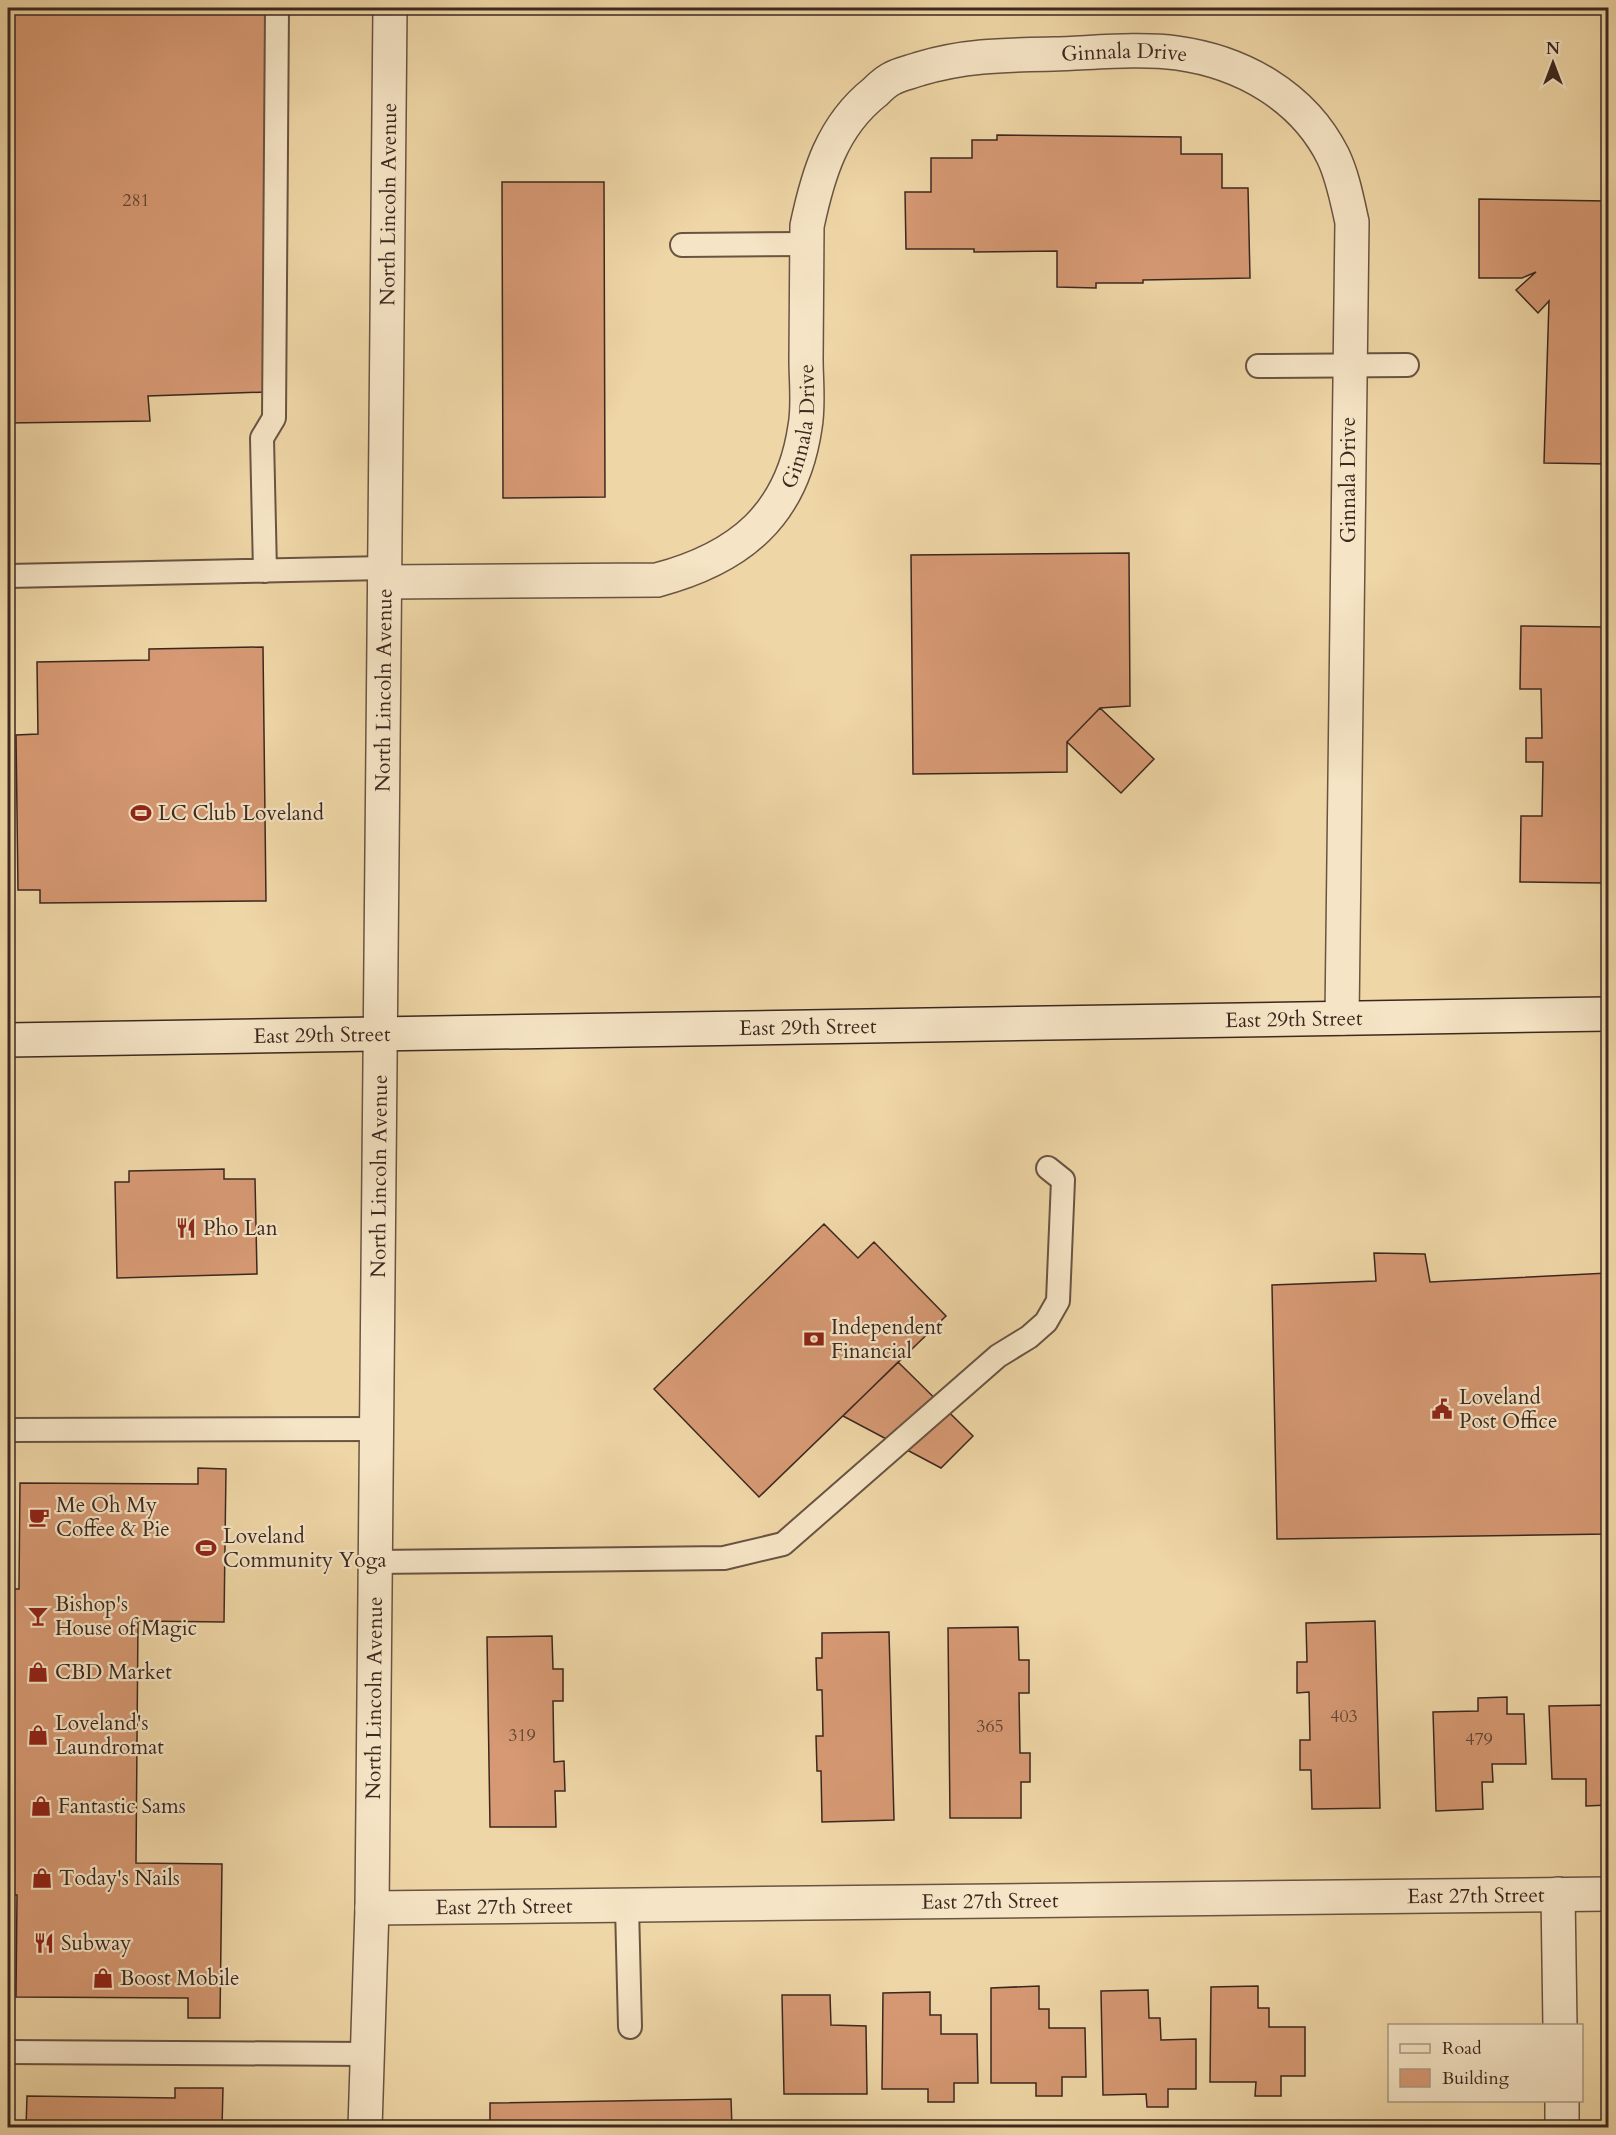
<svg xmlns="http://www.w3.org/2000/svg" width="1616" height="2135" viewBox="0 0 1616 2135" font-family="Cardo,serif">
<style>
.building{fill:#d69973;stroke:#3c2820;stroke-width:1.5}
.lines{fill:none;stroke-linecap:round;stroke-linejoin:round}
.service-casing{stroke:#695442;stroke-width:26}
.minor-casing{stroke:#695442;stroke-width:36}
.tertiary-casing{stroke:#695442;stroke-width:36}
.secondary-casing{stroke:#3c2820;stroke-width:36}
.service{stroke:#f5e4c5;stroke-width:22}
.minor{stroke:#f5e4c5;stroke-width:33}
.tertiary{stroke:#f5e4c5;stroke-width:33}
.secondary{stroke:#f5e4c5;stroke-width:33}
.labels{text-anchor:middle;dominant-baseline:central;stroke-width:4.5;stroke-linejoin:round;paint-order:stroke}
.number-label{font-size:18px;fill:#624435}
.street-label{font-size:21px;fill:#3c2820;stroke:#f5e4c5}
.poi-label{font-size:21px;fill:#3c2820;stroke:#f5e4c5;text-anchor:start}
</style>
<rect width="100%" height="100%" fill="#efd6a6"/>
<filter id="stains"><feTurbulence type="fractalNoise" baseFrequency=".00333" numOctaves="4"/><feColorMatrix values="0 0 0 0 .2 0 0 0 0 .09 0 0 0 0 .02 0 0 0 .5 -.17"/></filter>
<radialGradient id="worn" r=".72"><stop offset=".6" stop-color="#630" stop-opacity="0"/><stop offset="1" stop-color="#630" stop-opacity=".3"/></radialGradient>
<path class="building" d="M8,8H266L265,392L148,396L150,421L8,423Z
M997,135L1181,137V154H1222V188H1248L1250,278L1143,280V283H1096V288L1057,287V251L974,252V249H906L905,192H931V158H972V140H997Z
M502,182H604L605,497L503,498Z
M1479,199L1608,201V464L1544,463L1549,301L1538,313L1516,290L1536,272L1522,278H1479Z
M1129,553L1130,706L1100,708L1067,742V772L913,774L911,555Z
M1521,626L1606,627L1604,883L1520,882L1521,816H1542L1543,762H1526V738H1542L1541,689H1520Z
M263,647L266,901L40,903V890H18L16,735L38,734L37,662L149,660V649Z
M1100,708L1154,759L1121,793L1067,742Z
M224,1169V1179H255L257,1274L117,1278L115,1182H129V1171Z
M824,1224L858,1258L874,1242L946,1316L759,1497L654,1389Z
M1374,1253L1425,1254L1430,1282L1608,1273V1534L1277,1539L1272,1285L1376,1281Z
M898,1362L973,1436L941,1468L843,1416Z
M198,1468L226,1469L224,1622L138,1621L136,1863L222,1864L220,2018H188V1998L16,1997L17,1895H8V1589H19L20,1483L198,1484Z
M1375,1621L1380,1808L1312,1809L1311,1770H1300V1740H1310L1309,1692L1297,1693V1662H1307L1306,1623Z
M1018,1627L1019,1660H1029V1693H1019L1020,1753H1030V1782H1021V1818H950L948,1628Z
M889,1632L894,1820L822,1822L821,1771H817L816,1736H823L822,1690H817L816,1658H822V1633Z
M552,1636L553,1669H563V1701H553L554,1762L564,1761L565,1791H555L556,1827H490L487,1637Z
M1507,1697V1714H1524L1526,1764H1492L1493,1782H1482L1483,1809L1436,1811L1433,1712L1478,1711V1698Z
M1608,1705V1805L1586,1806V1779H1552L1549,1706Z
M1039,1986V2009H1049V2028H1085L1086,2077H1062V2096H1036V2083H991V1988Z
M1258,1986V2008H1269V2027H1305V2076H1281V2096H1255L1256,2082H1210L1211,1987Z
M1148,1990L1149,2018H1160L1161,2040L1196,2039V2089H1168V2107H1147L1146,2094L1103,2095L1101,1991Z
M930,1992V2015H941V2034H977L978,2083H954V2102H928V2089H882L883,1993Z
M782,1995H830L831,2025L866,2026L867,2094H784Z
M175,2088H223L222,2128H26L27,2096L175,2098Z
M731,2099L732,2128H490V2103Z"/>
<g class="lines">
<g class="service-casing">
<path id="service" d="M682,245L807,244
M1258,366L1407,365
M265,571L262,438L274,418L277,8
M8,576L385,568
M8,1430L377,1429
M375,1562L724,1558L783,1544L998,1356L1029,1337L1046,1322L1058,1301L1063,1180L1048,1168
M627,1907L630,2027
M8,2052L367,2054"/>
</g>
<g class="minor-casing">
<g id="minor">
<path id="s1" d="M385,582L657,580C740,558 792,515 805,427C809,405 806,381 806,359C806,315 807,270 807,226C818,174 832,126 875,92C880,87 886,81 893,78C900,74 911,72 919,69C965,55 1006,55 1054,54C1091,53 1140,48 1177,53C1242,62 1303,96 1333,156C1343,177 1347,200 1352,222L1342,1018"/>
<path d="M1558,1894L1560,2026"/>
<path id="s2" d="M372,1908L1608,1894"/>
<path d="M1562,2100V2128"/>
</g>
</g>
<g class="tertiary-casing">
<g id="tertiary">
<path id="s3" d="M365,2128L372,1908L390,8"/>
</g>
</g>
<g class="secondary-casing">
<g id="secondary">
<path id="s4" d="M8,1040L1608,1014"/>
</g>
</g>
<use href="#service" class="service"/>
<use href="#minor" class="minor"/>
<use href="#tertiary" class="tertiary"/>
<use href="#secondary" class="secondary"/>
</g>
<defs>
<g id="stadium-bare" transform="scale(1.62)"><path d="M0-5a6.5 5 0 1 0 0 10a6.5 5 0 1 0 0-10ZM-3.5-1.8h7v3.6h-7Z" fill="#8f2418" stroke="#f5e4c5" stroke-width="2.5" paint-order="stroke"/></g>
<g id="restaurant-bare" transform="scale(1.62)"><path d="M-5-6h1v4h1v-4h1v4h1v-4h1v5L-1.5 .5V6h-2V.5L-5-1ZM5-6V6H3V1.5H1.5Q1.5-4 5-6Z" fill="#8f2418" stroke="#f5e4c5" stroke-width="2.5" paint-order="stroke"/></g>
<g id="bank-bare" transform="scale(1.62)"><path d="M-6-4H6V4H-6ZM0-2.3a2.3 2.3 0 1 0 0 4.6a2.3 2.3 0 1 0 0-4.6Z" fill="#8f2418" stroke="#f5e4c5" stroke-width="2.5" paint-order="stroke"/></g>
<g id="civic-bare" transform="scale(1.62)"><path d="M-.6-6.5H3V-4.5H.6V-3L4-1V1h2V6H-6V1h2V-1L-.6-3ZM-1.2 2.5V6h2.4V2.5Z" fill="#8f2418" stroke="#f5e4c5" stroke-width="2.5" paint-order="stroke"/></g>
<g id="cafe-bare" transform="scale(1.62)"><path d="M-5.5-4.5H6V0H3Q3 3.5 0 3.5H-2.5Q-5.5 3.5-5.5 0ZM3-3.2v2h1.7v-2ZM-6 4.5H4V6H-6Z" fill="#8f2418" stroke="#f5e4c5" stroke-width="2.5" paint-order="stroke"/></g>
<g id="bar-bare" transform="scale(1.62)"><path d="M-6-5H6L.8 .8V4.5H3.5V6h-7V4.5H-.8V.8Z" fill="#8f2418" stroke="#f5e4c5" stroke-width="2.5" paint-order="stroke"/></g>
<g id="shop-bare" transform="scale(1.62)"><path d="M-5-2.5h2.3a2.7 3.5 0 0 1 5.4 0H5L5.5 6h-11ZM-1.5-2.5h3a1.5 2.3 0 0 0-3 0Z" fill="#8f2418" stroke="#f5e4c5" stroke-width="2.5" paint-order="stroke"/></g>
</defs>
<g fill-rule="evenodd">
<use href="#stadium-bare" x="141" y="813"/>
<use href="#restaurant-bare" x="186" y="1228"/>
<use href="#bank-bare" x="814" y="1339"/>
<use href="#civic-bare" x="1442" y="1409"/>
<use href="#cafe-bare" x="39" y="1517"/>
<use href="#stadium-bare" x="206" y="1548"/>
<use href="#bar-bare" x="38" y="1616"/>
<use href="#shop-bare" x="38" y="1672"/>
<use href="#shop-bare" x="38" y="1735"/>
<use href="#shop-bare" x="41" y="1806"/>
<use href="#shop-bare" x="42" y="1878"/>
<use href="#restaurant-bare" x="44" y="1943"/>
<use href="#shop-bare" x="103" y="1978"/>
</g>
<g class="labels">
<g class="number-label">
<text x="136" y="200">281</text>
<text x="1344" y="1716">403</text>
<text x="990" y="1726">365</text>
<text x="522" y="1735">319</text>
<text x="1479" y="1739">479</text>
</g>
<g class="street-label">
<text stroke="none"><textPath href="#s1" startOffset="1112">Ginnala Drive</textPath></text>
<text stroke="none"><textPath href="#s3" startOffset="1924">North Lincoln Avenue</textPath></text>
<text stroke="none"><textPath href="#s1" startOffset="500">Ginnala Drive</textPath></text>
<text transform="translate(1348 480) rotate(-90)">Ginnala Drive</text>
<text stroke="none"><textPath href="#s3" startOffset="1438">North Lincoln Avenue</textPath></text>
<text stroke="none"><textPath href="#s4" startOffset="1286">East 29th Street</textPath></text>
<text stroke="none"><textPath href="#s4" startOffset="800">East 29th Street</textPath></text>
<text stroke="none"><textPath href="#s4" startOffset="314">East 29th Street</textPath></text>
<text stroke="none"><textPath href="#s3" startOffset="952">North Lincoln Avenue</textPath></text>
<text stroke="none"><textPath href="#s3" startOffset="430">North Lincoln Avenue</textPath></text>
<text stroke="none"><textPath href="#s2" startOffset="1104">East 27th Street</textPath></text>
<text stroke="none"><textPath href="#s2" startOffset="618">East 27th Street</textPath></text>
<text stroke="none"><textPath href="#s2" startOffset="132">East 27th Street</textPath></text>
</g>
<g class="poi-label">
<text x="158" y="813">LC Club Loveland</text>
<text x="203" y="1228">Pho Lan</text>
<text x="831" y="1327">Independent<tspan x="831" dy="24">Financial</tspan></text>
<text x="1459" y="1397">Loveland<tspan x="1459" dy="24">Post Office</tspan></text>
<text x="56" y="1505">Me Oh My<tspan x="56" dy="24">Coffee &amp; Pie</tspan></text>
<text x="223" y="1536">Loveland<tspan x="223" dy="24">Community Yoga</tspan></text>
<text x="55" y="1604">Bishop's<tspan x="55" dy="24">House of Magic</tspan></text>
<text x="55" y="1672">CBD Market</text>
<text x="55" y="1723">Loveland's<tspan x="55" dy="24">Laundromat</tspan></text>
<text x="58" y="1806">Fantastic Sams</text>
<text x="59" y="1878">Today's Nails</text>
<text x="61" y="1943">Subway</text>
<text x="120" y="1978">Boost Mobile</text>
</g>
</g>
<rect width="1616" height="2135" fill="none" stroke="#efd6a6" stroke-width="30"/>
<rect x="9" y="9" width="1598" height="2117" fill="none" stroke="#3c2820" stroke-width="3"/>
<rect x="15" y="15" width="1586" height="2105" fill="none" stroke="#3c2820" stroke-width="1.5"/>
<rect x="1388" y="2024" width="195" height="78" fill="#f5e4c5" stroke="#ab9983" stroke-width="1.5"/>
<rect x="1400" y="2044" width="30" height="9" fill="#f5e4c5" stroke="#ab9983" stroke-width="1.5"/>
<text x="1442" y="2054" font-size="18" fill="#3c2820">Road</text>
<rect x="1400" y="2069" width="30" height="18" fill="#d69973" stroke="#ab9983" stroke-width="1.5"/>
<text x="1442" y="2084" font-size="18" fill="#3c2820">Building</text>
<g transform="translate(1553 63)" stroke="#f5e4c5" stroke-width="4.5" paint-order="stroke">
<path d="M0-4.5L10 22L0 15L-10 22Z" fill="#3c2820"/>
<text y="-9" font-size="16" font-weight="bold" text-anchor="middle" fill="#3c2820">N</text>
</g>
<rect width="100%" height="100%" filter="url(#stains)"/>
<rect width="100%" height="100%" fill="url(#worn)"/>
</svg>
